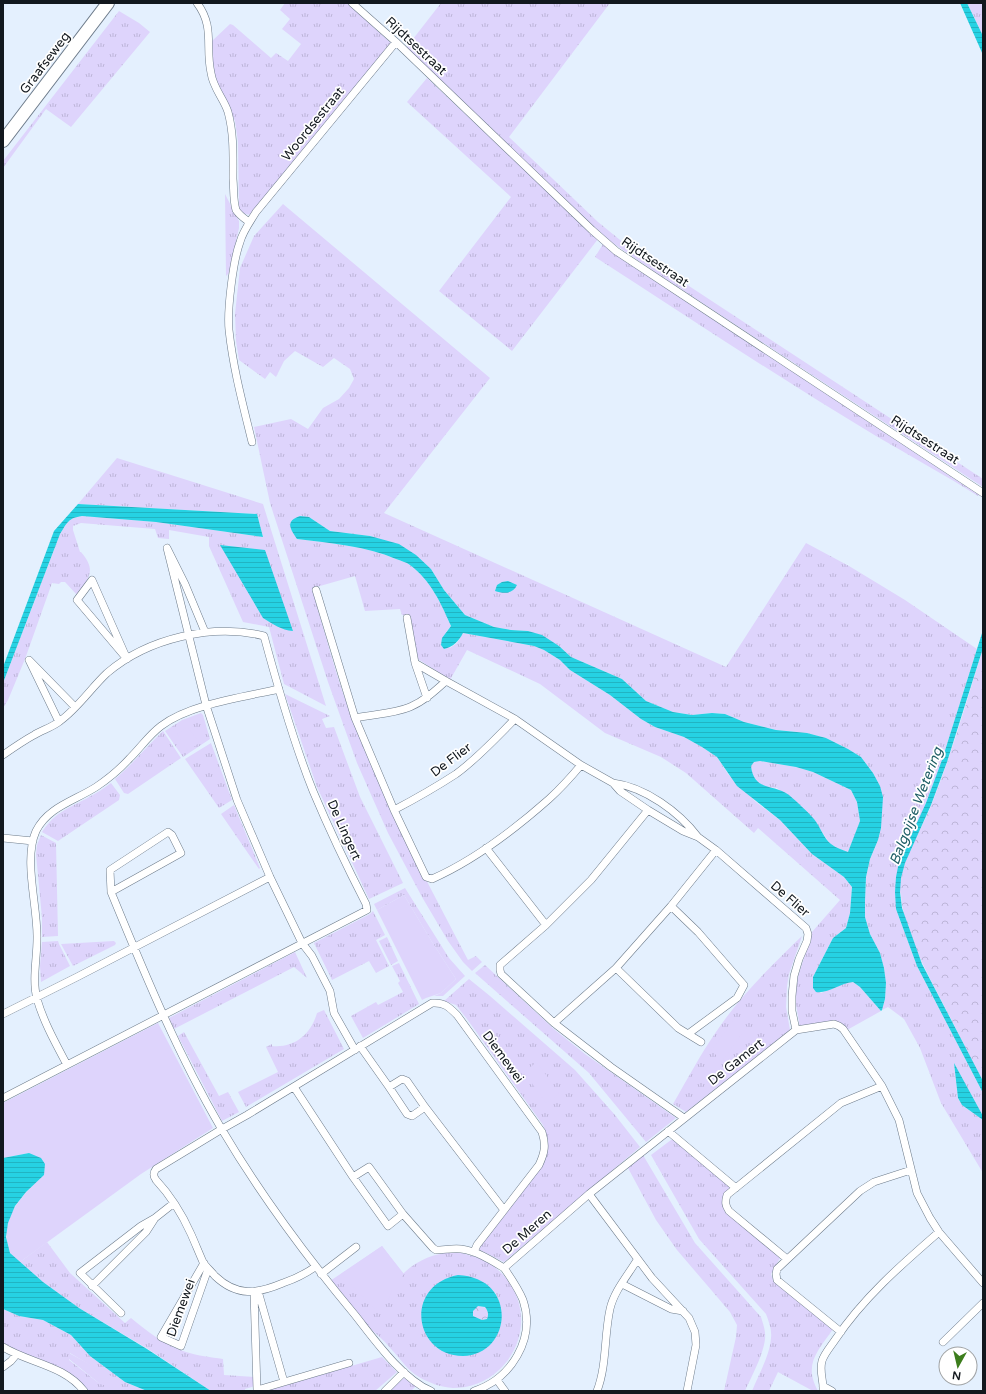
<svg xmlns="http://www.w3.org/2000/svg" width="986" height="1394" viewBox="0 0 986 1394" font-family="'Varela Round',sans-serif">
<style>
.grass{fill:url(#grass-tufts);fill-rule:evenodd}
.forest{fill:url(#forest-crowns)}
.park{fill:#ded4fc}
.water{fill:url(#water-rules);fill-rule:evenodd}
.lines{fill:none;stroke-linecap:round;stroke-linejoin:round}
.street-casing{stroke:#6d7b8a;stroke-width:8}
.primary-casing{stroke:#6d7b8a;stroke-width:14}
.street{stroke:#fff;stroke-width:7}
.primary{stroke:#fff;stroke-width:12}
.labels{text-anchor:middle;dominant-baseline:central;stroke-width:3.5;stroke-linejoin:round;paint-order:stroke}
.street-label{font-size:13px;fill:#12181e;stroke:#fff}
.water-label{font-size:14px;font-style:italic;fill:#205f67;stroke:#fff}
</style>
<defs>
<pattern id="grass-tufts" width="24" height="20" patternUnits="userSpaceOnUse"><rect width="24" height="20" fill="#ded4fc"/><path d="M3 7l-1-3M5 7V3M7 7l1-3M15 17l-1-3M17 17v-4M19 17l1-3" fill="none" stroke="#bdb5d8"/></pattern>
<pattern id="forest-crowns" width="20" height="18" patternUnits="userSpaceOnUse"><rect width="20" height="18" fill="#ded4fc"/><path d="M2 6a3 3 0 1 1 6 0M12 15a3 3 0 1 1 6 0" fill="none" stroke="#bdb5d8"/></pattern>
<pattern id="water-rules" width="6" height="5" patternUnits="userSpaceOnUse"><rect width="6" height="5" fill="#26d2e3"/><path d="M0 2.5h6" fill="none" stroke="#21b4c2"/></pattern>
</defs>
<rect width="100%" height="100%" fill="#e4f0fe"/>
<path class="grass" d="M285,3H347L391,43L253,214C247,216 241,213 239,207L238,142L235,121L214,76L211,42L230,24L233,25L271,58L276,53L288,61L301,44L282,29L290,19L280,10Z
M441,3H610L509,137L598,222L625,244L983,479V487L649,268L604,237L406,48Z
M967,3H983V36Z
M119,11L139,23L150,32L71,127L46,109L3,168V161Z
M427,78L598,239L512,351L439,291L511,197L407,102Z
M225,194L239,221V228L229,273L226,276Z
M283,204L490,378L384,513L726,667L806,543L849,566L905,600L977,649L942,760L926,803L896,909L917,966L983,1093V1116L954,1064L958,1098L962,1105L983,1120V1173L941,1103L920,1048L904,1019L888,1007L882,1010L885,999L886,983L884,968L880,953L870,934L865,917V901L866,877L870,859L878,840L880,786L873,773L861,757L848,749L826,738L807,733L776,730L744,722L725,714L712,713L692,715L673,712L646,701L622,679L571,657L559,646L528,631L511,630L494,627L465,615L444,590L431,569L370,536L330,531L309,517L297,539C330,543 366,546 396,559C401,561 406,562 410,565C431,581 441,602 451,626L446,632L450,648L457,643L463,633L534,646L544,650L560,660L570,670L610,695L641,719L655,727L684,737L702,747L717,757L728,774L756,802L780,820L812,854L844,877L852,887L850,913L846,928L833,938L813,977V988L821,993L845,983L853,982L860,987L881,1011L847,1030L843,1024L838,1023L800,1027L795,999L798,977L807,948L812,932L840,900L758,828L754,833L686,773L661,757L605,733L540,684L467,650L450,680L418,659L410,615H402L400,609L365,611L355,576L313,588C316,604 321,621 326,637C357,754 413,854 468,960L476,956L482,962L472,971L463,962L448,941L422,897L388,833L357,763L328,682L270,503L254,427L291,419L308,429L323,408L339,399L349,388L354,379L350,369L334,358L323,367L295,351L284,361L276,377L270,372L265,379L239,360L236,341L235,314L240,268L254,236Z
M603,244L627,262L684,300L979,495L978,496C945,475 910,456 876,436C781,379 688,317 595,257Z
M117,458L263,504L326,706L284,684L269,627L243,622L209,546V537L169,530V539L158,538L155,529L81,523L73,526V530L80,552H81C97,571 89,577 77,595L65,582H61L59,584L52,583L25,659L8,700L3,708V683L60,534C67,523 68,518 82,516L156,522L263,537L257,514L78,504Z
M285,694L330,716L322,719L326,728L334,727L360,797L403,883L369,899L317,787Z
M201,713L203,715L210,739L183,757L165,731L182,720Z
M163,731L181,758L128,794L124,793L115,779C132,765 146,747 163,731Z
M211,743L232,800L219,808L185,759Z
M760,761L796,767L813,772L851,790L857,802L860,821L848,853L830,844L813,818L777,788L766,787L757,782L752,774L751,766L754,762Z
M111,783L120,795L119,800L58,841L42,832C56,811 68,809 89,797C97,793 104,788 111,783Z
M234,805L260,868L259,869L221,814Z
M41,835L56,843L58,936L42,937V918L36,854L37,845Z
M405,888L449,958L465,976L443,996H434L441,993L456,979L432,942L404,895L377,910L374,904Z
M373,911L385,935L376,940L389,966L376,973L369,961L332,980L314,943L370,914Z
M802,936L789,974L787,986L786,1007L790,1030L686,1112L673,1104C687,1080 700,1055 716,1032C740,996 771,966 802,936Z
M387,937L398,961L391,965L379,941Z
M58,941L59,944L70,966L41,982L40,966L42,942Z
M114,941L116,943L115,945L73,966L61,944Z
M295,952L307,978L294,967L174,1029L169,1018Z
M399,963L419,1004L363,1038L351,1016L376,1002L378,1005L403,992L398,983L400,981L392,966Z
M485,965L555,1030L585,1054L676,1118L646,1142L589,1073L475,973Z
M469,979L490,996L575,1070L615,1115L640,1147L504,1262L476,1248L542,1159C549,1145 549,1139 543,1125L467,1019L456,1005L444,1001Z
M324,1010L344,1049L246,1107L238,1092L278,1072L266,1047L272,1044V1046C295,1048 311,1034 317,1013Z
M184,1032L219,1096L228,1092L239,1112L222,1121L178,1036Z
M671,1140H675L730,1187C724,1195 721,1200 725,1210L780,1258L771,1274L773,1280L833,1329C818,1351 803,1364 818,1391H813L778,1372L769,1391H752C758,1376 770,1355 771,1338C772,1330 769,1322 766,1314L699,1239L651,1155Z
M643,1155L695,1243L761,1317C763,1324 766,1331 765,1339C763,1356 752,1375 745,1391H724L736,1337L737,1325L730,1312L677,1250L656,1220L628,1168Z
M47,1242L70,1273L125,1323L131,1318C147,1331 166,1346 186,1352C198,1356 211,1357 223,1359L224,1375L255,1377V1386L245,1389V1391H211L148,1349L79,1308L43,1282L20,1262Z
M382,1246L403,1274C417,1259 441,1250 461,1253C472,1256 483,1258 492,1265C528,1291 531,1340 499,1370C486,1382 470,1388 453,1388C441,1387 429,1383 419,1377C407,1370 400,1358 391,1349C384,1340 375,1333 367,1326C354,1312 342,1296 330,1281ZM495,1292C517,1335 476,1373 435,1346Z
M3,1309L19,1316L43,1320L71,1335L90,1356L125,1382L147,1391H89L75,1378L18,1352L3,1343ZM70,1353L90,1365L100,1384L69,1360Z
M382,1357L397,1372L375,1391H266Z
M404,1378L416,1386L411,1391H389Z"/>
<path class="forest" d="M983,648V1081C971,1060 961,1038 950,1017C933,984 900,927 901,891C901,859 921,832 932,803C952,753 967,700 983,648Z
M478,1306L485,1307C488,1311 489,1314 487,1319L482,1320L473,1316V1311Z"/>
<path class="park" d="M188,727L199,743L188,751L177,734Z
M41,877H52V898H41Z
M404,895L432,942L456,979L441,993L426,998L422,1000L377,910Z
M735,1018L747,1027L723,1060L711,1051Z
M158,1023L213,1128L141,1174L20,1262C17,1260 13,1257 11,1254C9,1252 9,1247 8,1245C0,1216 25,1192 44,1175L29,1153L3,1158V1103Z
M537,1062L559,1094L546,1103L524,1072Z
M382,1246L404,1274L392,1290L388,1301L376,1310L341,1274Z
M69,1353L117,1379L116,1389L100,1384L69,1359Z"/>
<path class="water" d="M960,3H967L983,36V55Z
M78,504L257,514L263,537L156,522L82,516C68,518 67,523 60,534L3,683V667L54,531Z
M300,516L309,517L330,531L370,536L399,544L416,555L431,569L444,590L465,615L494,627L511,630L528,631L542,635L559,646L571,657L622,679L646,701L673,712L692,715L712,713L725,714L744,722L776,730L807,733L826,738L848,749L861,757L873,773L880,786L883,797L881,828L878,840L870,859L866,877L865,901V917L870,934L880,953L884,968L886,983L885,999L882,1010L881,1011L860,987L853,982C840,983 828,994 816,992L813,988V977L833,938L846,928L850,913L852,887L844,877L812,854L780,820L737,786L717,757L702,747L684,737L655,727L641,719L610,695L570,670L560,660L544,650L534,646L463,633C459,641 453,647 444,649L441,645L442,638L451,626C441,603 431,581 410,565C406,562 401,561 396,559C366,546 330,543 297,539C290,529 285,521 300,516ZM760,761L796,767L813,772L851,790L857,802L860,821L848,852C843,850 836,848 831,844C824,839 820,826 814,819C807,811 797,802 789,795C773,783 754,792 751,766L754,762Z
M220,545L265,550L293,631C281,630 273,624 263,618Z
M508,581L517,585C513,594 504,594 495,591L497,585L502,582Z
M983,630V648L947,762L931,805L905,863L901,878L900,892L902,908L922,964L983,1081V1093L917,966L896,909L895,892L896,877L899,862L926,803L942,760Z
M954,1063L983,1116V1120L962,1105L958,1098Z
M29,1153L41,1158L45,1164L44,1175L26,1192L15,1206L8,1223L6,1237L10,1253L43,1282L79,1308L147,1349L211,1391H147L125,1382L90,1356L71,1335L43,1320L19,1316L3,1309V1158Z
M458,1275C519,1278 512,1355 463,1356C414,1356 403,1286 458,1275ZM478,1306L485,1307C488,1311 489,1314 487,1319L482,1320L473,1316V1311Z"/>
<g class="lines">
<g class="street-casing">
<path id="street" d="M197,3C215,27 205,46 211,73C213,88 224,99 228,112C234,134 233,157 233,179C234,189 233,200 236,210C239,215 245,219 249,222
M352,3L396,42L592,230L616,251L983,493
M252,442C243,405 233,368 229,330C227,310 233,261 240,242C243,231 250,222 256,212L396,42
M92,580L127,659L77,600Z
M316,590L355,718L394,810L426,877L432,879C475,860 514,830 549,799C560,789 571,777 581,765
M407,618L415,663L446,681L515,719L581,765L613,783L620,791L648,810L683,831L698,837C679,812 645,787 613,783
M205,632L185,584L167,548L206,705L237,800L270,877L302,943L312,956L330,991L334,1013L355,1050
M415,663L427,698
M355,718C373,714 393,714 410,707C424,701 435,691 446,681
M59,722L29,660L75,707
M3,755C13,748 23,741 34,735C42,730 53,727 60,721C78,708 91,688 107,673C148,638 213,623 264,636C278,688 293,741 313,791C329,829 347,867 366,904L367,910L3,1098
M394,810C415,799 436,787 456,774C478,758 496,738 515,719
M648,810L591,880L546,925L500,965V970L501,974L554,1023L611,1067L684,1118
M698,837L716,850L806,928L808,934L807,941L799,959L794,976L792,996V1011L796,1030
M3,838L33,841
M486,848L546,925
M111,892L110,870L168,832L172,835L181,853L111,892C144,972 177,1053 221,1128C260,1194 306,1256 355,1315C374,1339 402,1379 431,1391
M671,906L698,932L744,985L737,998L688,1034
M616,968L678,1028L701,1042
M3,1014L77,977L270,877
M554,1023L616,968L671,906L716,850
M360,1046L389,1087L402,1079L407,1081L425,1107L504,1210
M67,1065C56,1044 44,1023 37,999C32,980 37,958 37,939C38,907 23,860 36,831C48,807 74,801 96,787C108,779 120,769 130,758C141,747 149,735 161,726C190,704 244,697 279,689
M294,1087L353,1177L369,1167L403,1214L433,1248L436,1250C444,1250 453,1248 461,1249C477,1251 491,1260 504,1268
M389,1087L407,1114L412,1116L425,1107
M668,1131L736,1188
M353,1177L388,1226L403,1214
M589,1194L652,1278L689,1318L695,1332L696,1345L687,1391
M787,1259L729,1211C725,1205 725,1202 727,1195L841,1103L882,1086
M204,1263L161,1337L181,1346L208,1269
M315,1267C305,1274 295,1279 283,1283C257,1294 237,1297 215,1276C211,1271 206,1267 203,1262C199,1253 195,1243 191,1234C182,1214 171,1196 156,1180C153,1176 153,1173 156,1169L222,1129L247,1115L432,1003C444,1002 449,1007 457,1015L542,1132C546,1145 545,1152 539,1165L477,1245L474,1252
M321,1274L356,1247
M622,1284L671,1309L683,1311
M92,1286L146,1232L155,1218L174,1203
M258,1291L284,1382
M254,1292L257,1390L349,1363
M121,1313L80,1273L141,1226L155,1218
M841,1332L777,1280L776,1274L777,1269L860,1191L874,1182L911,1170
M943,1342L983,1303
M3,1347C29,1363 64,1365 84,1391
M3,1367L11,1361L16,1355
M497,1380L505,1391
M823,1386L832,1391
M385,1391L404,1372
M474,1391C511,1379 536,1339 523,1300C518,1288 511,1278 504,1268L589,1194L796,1030L834,1024L839,1026L843,1029L882,1086L899,1120L917,1193L930,1218L939,1232L983,1283
M597,1391C607,1365 604,1336 610,1309C614,1291 628,1275 637,1260
M823,1391C824,1381 819,1372 822,1361C824,1354 831,1346 835,1340C863,1298 901,1265 939,1232"/>
</g>
<g class="primary-casing">
<path id="primary" d="M3,141L108,3"/>
</g>
<use href="#street" class="street"/>
<use href="#primary" class="primary"/>
</g>
<g class="labels">
<g class="street-label">
<text transform="translate(416 46) rotate(43)">Rijdtsestraat</text>
<text transform="translate(45 63) rotate(-53)">Graafseweg</text>
<text transform="translate(313 124) rotate(-51)">Woordsestraat</text>
<text transform="translate(655 262) rotate(34)">Rijdtsestraat</text>
<text transform="translate(925 440) rotate(33)">Rijdtsestraat</text>
<text transform="translate(451 760) rotate(-37)">De Flier</text>
<text transform="translate(344 830) rotate(66)">De Lingert</text>
<text transform="translate(790 899) rotate(41)">De Flier</text>
<text transform="translate(503 1057) rotate(54)">Diemewei</text>
<text transform="translate(736 1062) rotate(-38)">De Gamert</text>
<text transform="translate(527 1232) rotate(-41)">De Meren</text>
<text transform="translate(181 1308) rotate(-70)">Diemewei</text>
</g>
<g class="water-label">
<text transform="translate(916 806) rotate(-69)">Balgoijse Wetering</text>
</g>
</g>
<rect width="986" height="1394" fill="none" stroke="#12181e" stroke-width="8"/>
<g transform="translate(958 1366) rotate(188)"><circle r="19" fill="#ffffff" stroke="#a0a3a5"/>
<path d="M0-3L7 15L0 10L-7 15Z" fill="#3c7d1c"/>
<text y="-6" font-size="11" font-weight="bold" text-anchor="middle" fill="#12181e">N</text>
</g>
</svg>
